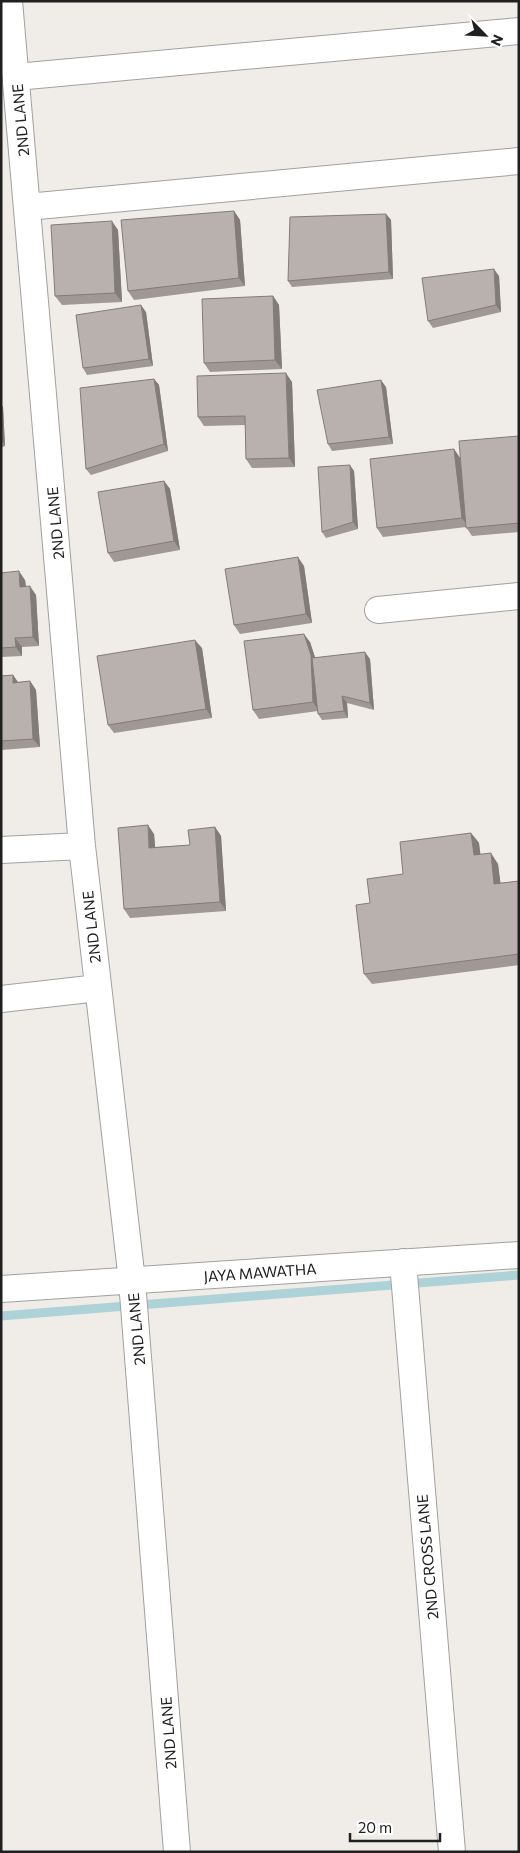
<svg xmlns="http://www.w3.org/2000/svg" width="520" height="1853" viewBox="0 0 520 1853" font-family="Commissioner,sans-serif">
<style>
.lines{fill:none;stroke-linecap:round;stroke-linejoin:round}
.stream{stroke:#add3d8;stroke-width:9}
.minor-casing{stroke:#a1a1a1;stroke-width:28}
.minor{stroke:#fff;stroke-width:26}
.wall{fill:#9f9895}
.shaded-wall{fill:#827c79}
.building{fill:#b9b1ad;stroke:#827c79}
.labels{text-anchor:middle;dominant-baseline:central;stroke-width:4;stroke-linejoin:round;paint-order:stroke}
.street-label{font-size:15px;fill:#202020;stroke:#fff}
</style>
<rect width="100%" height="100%" fill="#f0ece8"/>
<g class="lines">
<path class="stream" d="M1,1316L519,1275"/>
<g class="minor-casing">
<path id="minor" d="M9,1L82,846L132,1281L177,1852
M16,77L519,31
M27,207L519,161
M378,610L519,596
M1,850L82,846
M1,999L98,988
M403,1262L452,1852
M1,1289L519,1255"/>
</g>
<use href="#minor" class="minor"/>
</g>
<path class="wall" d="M234,211L240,220L245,286L134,300L128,291Z
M386,214L391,220L393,279L292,287L288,281Z
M118,230L122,302L62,305L55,296Z
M499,276L501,312L433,328L428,321Z
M273,296L279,305L282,369L210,372L204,363Z
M146,312L153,366L87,375L83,368Z
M154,379L159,385L168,451L91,475L86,469Z
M292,382L295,467L252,468L246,459L245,425L204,426L198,417Z
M386,387L393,444L332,451L328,444Z
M1,405L3,407L5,446L1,448Z
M519,436V532L472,536L466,527L383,537L377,528L454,449L460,458L462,481Z
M354,471L358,529L326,538L322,532Z
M164,481L170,489L180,550L114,562L108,553Z
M304,566L312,623L240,634L234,625Z
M1,573L25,580L26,586L36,595L39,646L22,647V656L1,657Z
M310,642L315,657L370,659L374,710L347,703L348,718L322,720L318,714V711L259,719L253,710Z
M202,648L212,718L114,733L108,725Z
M13,675L18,682L30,681L36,690L40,747L1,750V676Z
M215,827L221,836L226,911L130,918L124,909L154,834L155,847L190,845Z
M471,833L479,843L480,855L498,864L500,883L519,881V965L372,984L364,974L403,874Z"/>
<path class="shaded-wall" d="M234,211L240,220L245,286L239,278Z
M386,214L391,220L393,279L389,272Z
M112,221L118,230L122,302L115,293Z
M494,269L499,276L501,312L496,305Z
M273,296L279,305L282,369L275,360Z
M141,305L146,312L153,366L149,359Z
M286,373L292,382L295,467L289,458Z
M154,379L159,385L168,451L164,444Z
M381,380L386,387L393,444L389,437Z
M1,405L3,407L5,446L1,440Z
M454,449L460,458L468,527L462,518Z
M350,465L354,471L358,529L353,522Z
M164,481L170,489L180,550L174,541Z
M298,557L304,566L312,623L306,614Z
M19,571L25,580L27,595L20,587Z
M30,586L36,595L39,646L33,637Z
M304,634L310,642L317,664L319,711L313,702Z
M15,638L22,647V656L16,647Z
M195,640L202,648L212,718L206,709Z
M365,652L370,659L374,710L370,703Z
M13,675L19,684L13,683Z
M30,681L36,690L40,747L33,739Z
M342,696L347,703L348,718L344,711Z
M148,825L154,834L156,856L149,848Z
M215,827L221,836L226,911L220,902Z
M471,833L479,843L482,866L474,855Z
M491,853L498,864L502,894L494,884Z"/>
<path class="building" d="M234,211L239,278L128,291L121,220Z
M386,214L389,272L288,281L290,217Z
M112,221L115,293L55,296L51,225Z
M494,269L496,305L428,321L422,278Z
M273,296L275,360L204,363L202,299Z
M141,305L149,359L83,368L76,315Z
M286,373L289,458L246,459L245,416L198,417L197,376Z
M154,379L164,444L86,469L80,388Z
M381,380L389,437L328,444L317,390Z
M519,436V523L466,528L459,441Z
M454,449L462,518L377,528L370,459Z
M350,465L353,522L322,532L318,467Z
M164,481L174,541L108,553L98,492Z
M298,557L306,614L234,625L225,569Z
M19,571L20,587L30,586L33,637L15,638L16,647L1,648V573Z
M304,634L311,655L313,702L253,710L244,641Z
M195,640L206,709L108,725L97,656Z
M365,652L370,703L342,696L344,711L318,714L312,658Z
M13,675V683L30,681L33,739L1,741V676Z
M148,825L149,848L190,845L188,830L215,827L220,902L124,909L118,828Z
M471,833L474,855L491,853L494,884L519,881V954L364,974L356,905L370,903L367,879L403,874L400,842Z"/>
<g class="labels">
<g class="street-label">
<text transform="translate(20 120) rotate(-95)">2ND LANE</text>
<text transform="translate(55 523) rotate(-95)">2ND LANE</text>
<text transform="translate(91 927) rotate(-96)">2ND LANE</text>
<text transform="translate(260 1272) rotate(-4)">JAYA MAWATHA</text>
<text transform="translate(136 1329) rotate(-95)">2ND LANE</text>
<text transform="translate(427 1557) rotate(-95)">2ND CROSS LANE</text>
<text transform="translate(168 1733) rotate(-94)">2ND LANE</text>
</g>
</g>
<rect width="520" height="1853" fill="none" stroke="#202020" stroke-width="5"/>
<g transform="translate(485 35) rotate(114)" stroke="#ffffff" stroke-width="4" paint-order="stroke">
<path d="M0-4L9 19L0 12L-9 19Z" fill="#202020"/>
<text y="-8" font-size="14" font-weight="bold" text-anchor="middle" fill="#202020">N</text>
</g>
<path d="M350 1833v8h90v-8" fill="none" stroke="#202020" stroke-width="2.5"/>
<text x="358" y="1833" font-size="15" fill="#202020" stroke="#ffffff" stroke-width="4" paint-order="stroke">20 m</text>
</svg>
